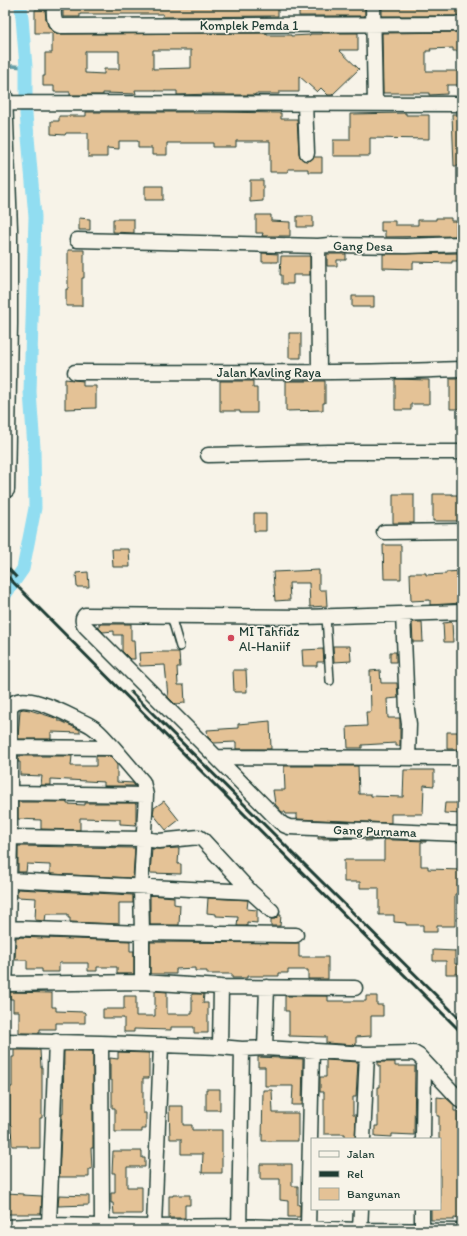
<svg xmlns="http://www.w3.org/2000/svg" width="467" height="1236" viewBox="0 0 467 1236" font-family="Itim,sans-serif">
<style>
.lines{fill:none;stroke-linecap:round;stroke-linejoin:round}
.stream{stroke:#639da5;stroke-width:3.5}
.canal{stroke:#91ddf1;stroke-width:13}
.building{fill:#e4c296;stroke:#1f3d34;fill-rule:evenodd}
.lane-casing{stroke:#1f3d34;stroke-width:10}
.street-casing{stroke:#1f3d34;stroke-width:17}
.lane{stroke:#f7f3e8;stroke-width:7}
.street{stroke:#f7f3e8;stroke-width:14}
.rail{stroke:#1f3d34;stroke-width:3}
.poi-dot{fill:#d1495b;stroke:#f7f3e8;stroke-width:1.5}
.labels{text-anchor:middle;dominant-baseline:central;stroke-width:3;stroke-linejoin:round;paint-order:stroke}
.street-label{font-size:13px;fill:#1f3d34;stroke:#f7f3e8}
.poi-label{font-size:13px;fill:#1f3d34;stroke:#f7f3e8;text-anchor:start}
</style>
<rect width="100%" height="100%" fill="#f7f3e8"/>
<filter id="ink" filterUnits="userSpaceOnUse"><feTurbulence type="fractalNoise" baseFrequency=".025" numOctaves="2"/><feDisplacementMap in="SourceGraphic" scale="8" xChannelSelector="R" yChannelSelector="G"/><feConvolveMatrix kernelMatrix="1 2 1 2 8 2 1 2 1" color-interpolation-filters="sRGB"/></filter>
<g filter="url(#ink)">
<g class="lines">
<path class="stream" d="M12,66L26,67"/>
<path class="canal" d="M5,595L23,569L35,508L34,448L30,392L35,217L26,114V67L21,5"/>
</g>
<path class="building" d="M63,5L278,6V16L163,17V14H80V17H63Z
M299,5H365V16H299Z
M382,5H462V16H382Z
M35,10H45L46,19L48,26L53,32L60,34L267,33V35H291V36L310,35V34H322V33H358V50H339L359,69L332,95H328L321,88L317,92L299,76V92H279V94H255V95H213V94L177,95V91H156V90H135L136,94L103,93V95H70V92H54V86H43V76H45V53H52V33H35ZM153,50H191V68L153,69ZM85,51H119V69H104V74L85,73Z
M462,32V51H453V48L430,49L431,51H426V71H462V85H447V94L429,95V93H383L382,33Z
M86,112H193V113H213V112L281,113V119H297L299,153L300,157L303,160L307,161L311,160L314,157H322V172H308V169H288V172H270V141H236V147H213V143H167V155H152V148H138V141H119V149L107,148V157H88V133H66L65,135L51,134V121H59V116H86Z
M406,113V115H429V139L370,138V156H333V140H350V114Z
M452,114H462V166H454Z
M250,180H263V201L250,202Z
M145,186H163V200H145Z
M256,215H271V221L290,222V236H262L263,233H256Z
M297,216H313V227H297Z
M79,218L90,219V230H79Z
M436,218H451V221H456V236L385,237V231H381V221H395V225H418V220H436Z
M113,219H134V233L113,232Z
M68,250H84V278H82V306H66V289H68Z
M262,253L278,254V262H262Z
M462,253V261H452V263L413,262V269L383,268V254Z
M327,254H346V260H337V266H327Z
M281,256H310V275H293V284H282V275H280Z
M352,296H374V307H352Z
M289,333H301V358H289Z
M450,378H462V409H450Z
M65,379L83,381V386H96V408L65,409Z
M395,379L429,380V404H411V410H395Z
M220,381H253V388H257V413H240V411H220Z
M286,381H325V403H323V410L286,411Z
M393,494H414V523H393Z
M433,494H452V495H462V521H433Z
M254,513H266V531H254Z
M383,545H401V579H384Z
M112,549H129L130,567H113Z
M319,570V590H326L327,606L310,607L309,583H289L290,600L275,601L273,572Z
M462,571V603L430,605V600L411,601L410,573H426V575L446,574V572Z
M88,572L89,587H77L76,573Z
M412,622H422L423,642H413Z
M452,622L453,642H444L443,623Z
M99,624H131V640H134L135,659H130L122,651V635H114V631L103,632L99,628Z
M333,646H350L351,661L334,662Z
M323,649L324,662H317V666H303L302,650Z
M160,652H179L180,667H177L178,685H184L185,703L175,704L168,697L165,665L140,666L139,653Z
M390,652H396V662H390Z
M233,670H246L247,692H234Z
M380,670L381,683H397L398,698L387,699L388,718H400V746H396V743L362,745V748H348L347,727L367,726L366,712H371L370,671Z
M23,709L30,710L49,716L58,719V721H61L80,730V733L51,732V739H18L20,710Z
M270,721L271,749H236V742L214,743L208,737L207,730L238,728V724Z
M447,732H458V738H462V749H447Z
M18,756H72L71,766H96V756H110L117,765V782L133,783L135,786H104V782L51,779V785H41L42,776L20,775V762H18Z
M284,766H358L359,794H371V796L403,797L404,770H434V786L424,785L423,814H391V823L297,819V814H286L285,812H282L275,804L273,790H285Z
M164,801L179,820L166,830L153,814L154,808Z
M18,802H67V804L85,805V803H136V825L120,824V819L80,818V830L41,829V820L18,819Z
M445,803H462V814L444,813Z
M318,837L363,838L318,839Z
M365,839L426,841V842H421V866H428V869L462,870V894H455V926H437V932H423V925H406V923L394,922V915H379V888H360V882H344V860H384V840L365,841Z
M18,846L135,848L133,878L50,874V865L27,864L26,872H18Z
M179,848L178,864H181V874L150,873L152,849H160Z
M17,889L133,895V903H119V924L70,922V918H68V914H46L45,921L35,920L36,898L17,897Z
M150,895L174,897V904L180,905L179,925H150Z
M208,898L248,900L247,909L257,910V923L247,922V926H237L238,917L216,916V914L207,913Z
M279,915H281L280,926H271V919H275Z
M16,937L130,941V951H134V974H117V967H97V971H88V963H59V972H42V969H27V960H15Z
M150,942L299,943V957H328V979H308V970H288V973H279V976H247V978H232V974H207V971H195V968L176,969V974H150Z
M433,950L455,951V964H462V974H446V961H433Z
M155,991L167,992V1014H192V994H204L203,1003H208V1033H194V1027H171V1030L134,1029V1032H124V1018H103V1009H124V996H136V1016H155Z
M10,992L52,993V1007H56V1011L84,1012L85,1013V1023H56V1029H40V1033H19V1011H13V999H10Z
M285,996H328V1001H366V996H377V1005H383V1016H371V1036L356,1037V1045L326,1043V1037L289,1036V1011H285Z
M14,1050H40L41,1067H42V1118H40V1148H28V1146H12L11,1125H10V1087H12V1057H14Z
M64,1051H93V1148H91L92,1169H89V1177H59L62,1114H63Z
M118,1052L149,1053V1078H143V1113H146V1129H142V1132H115V1108H112V1080H110V1058L118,1059Z
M258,1057L303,1059L302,1105H292L293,1086H265V1067H258Z
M326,1060L358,1062L356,1097H353V1115H356L355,1139H345V1134H324V1092H320V1077H326Z
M378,1062H395V1066H415L414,1135L392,1134V1137L375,1136V1126H378V1087H380V1066H378Z
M206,1089H220V1110H206Z
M263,1090H272L273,1113H298V1141H262Z
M437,1097L446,1098L454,1105V1111H458V1122H462V1219L454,1218V1220H431V1209H440V1139H439V1116H437Z
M169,1106H183V1125H192V1130H222V1173H202L203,1154H181V1139H170Z
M113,1151H142V1158H145V1167H127V1187H142V1214H114L113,1203H111V1193H115V1173H112Z
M260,1164H292V1186H298V1205H300V1217H288V1201L280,1200V1179H260Z
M7,1193L23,1194V1195L42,1196L41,1214H6Z
M59,1195L89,1196V1205L58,1206Z
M173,1195H190V1205H185V1218H169V1196H173Z"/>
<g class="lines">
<g class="lane-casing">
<path id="lane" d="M171,616L180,647
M326,616L330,681"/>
</g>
<g class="street-casing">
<path id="street" d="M54,5C54,12 52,23 60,26L462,24
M373,5L375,103
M5,95L10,229V324L7,490H5
M5,103L462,104
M305,104L307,153
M77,240L318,246L329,245L406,246L462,244
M318,246L319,372
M75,372C204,372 333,374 462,369
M208,455L328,452H462
M384,532L462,531
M403,614L407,710L409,724L408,758
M9,747L114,748L143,782L146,795L141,886L142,933V982
M114,748C107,741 101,733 94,728C89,724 83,722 77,719C65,713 18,688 10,708V837L8,928L5,984L142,982L221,987L355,988
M216,757L86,627C83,624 81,619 85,615L305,617L462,612
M462,758L216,757L280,822L284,825L289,827L462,834
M11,793L146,795
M10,837L144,839L159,841L199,837L203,840L251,892L272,911
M9,880L251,892
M8,928L142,933L296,935
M5,1041L101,1043L220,1047L242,1049L265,1048L367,1054L414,1053L419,1056L462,1102
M101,1043L102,1226
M220,1047L221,987
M265,1048L267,987
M363,1139L367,1054
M423,1139L424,1063
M49,1225L56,1041
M5,1227L49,1225L154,1227L238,1226L360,1230L462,1231
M154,1227L161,1045
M308,1228L312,1050
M360,1230L361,1209
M239,1231L242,1049
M422,1231V1209"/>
</g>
<use href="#lane" class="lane"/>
<use href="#street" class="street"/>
<path class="rail" d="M5,565L16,577
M5,574L462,1033
M131,692L462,1021"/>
</g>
</g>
<circle class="poi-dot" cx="231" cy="638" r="4"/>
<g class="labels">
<g class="street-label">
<text x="249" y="25">Komplek Pemda 1</text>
<text transform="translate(363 246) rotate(1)">Gang Desa</text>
<text x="269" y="372">Jalan Kavling Raya</text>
<text transform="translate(375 831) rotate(2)">Gang Purnama</text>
</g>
<g class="poi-label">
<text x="239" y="631">MI Tahfidz<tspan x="239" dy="15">Al-Haniif</tspan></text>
</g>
</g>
<rect width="467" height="1236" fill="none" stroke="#f7f3e8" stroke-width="20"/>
<rect x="10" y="10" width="447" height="1216" fill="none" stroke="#1f3d34" stroke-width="1.5" filter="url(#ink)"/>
<rect x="311" y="1138" width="130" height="72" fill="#f7f3e8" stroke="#a1aaa0"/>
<rect x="319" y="1151" width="20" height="6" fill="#f7f3e8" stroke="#a1aaa0"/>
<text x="347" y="1158" font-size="12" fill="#1f3d34">Jalan</text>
<rect x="319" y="1171" width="20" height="6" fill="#1f3d34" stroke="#a1aaa0"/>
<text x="347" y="1178" font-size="12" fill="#1f3d34">Rel</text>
<rect x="319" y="1188" width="20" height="12" fill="#e4c296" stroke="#a1aaa0"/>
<text x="347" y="1198" font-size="12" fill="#1f3d34">Bangunan</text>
</svg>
